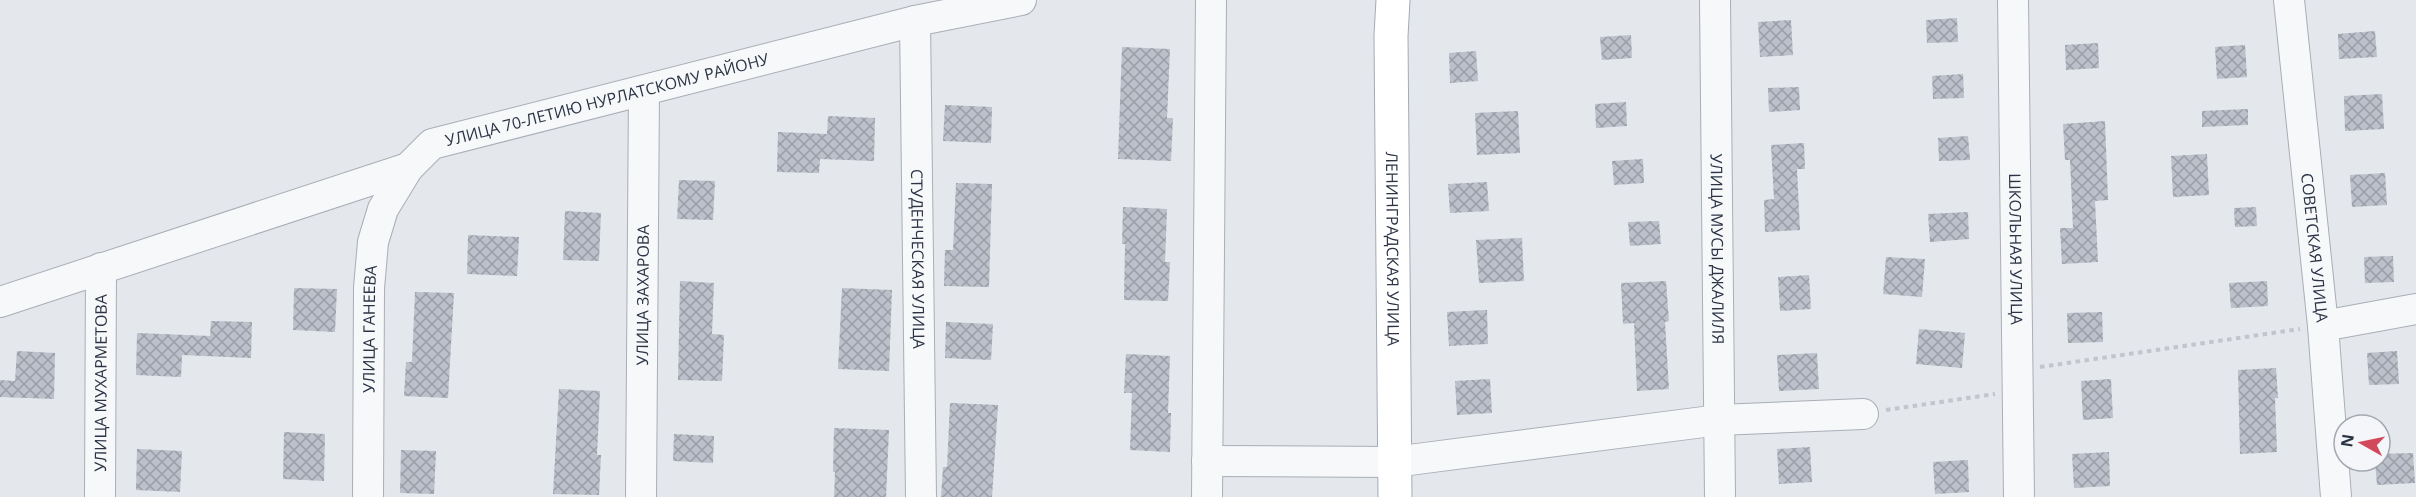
<svg xmlns="http://www.w3.org/2000/svg" width="2416" height="497" viewBox="0 0 2416 497" font-family="'Open Sans',sans-serif">
<style>
.building{fill:url(#building-cross-hatch)}
.lines{fill:none;stroke-linecap:round;stroke-linejoin:round}
.minor-casing{stroke:#a9aeb7;stroke-width:32}
.major-casing{stroke:#a3abb8;stroke-width:35}
.path{stroke:#c2c5cb;stroke-width:4;stroke-dasharray:4.5 4.5;stroke-linecap:butt}
.minor{stroke:#f7f8fa;stroke-width:30}
.major{stroke:#fff;stroke-width:33}
.labels{text-anchor:middle;dominant-baseline:central;stroke-width:4.5;stroke-linejoin:round;paint-order:stroke}
.street-label{font-size:16px;fill:#2b3445;stroke:#f4f6f9}
</style>
<defs>
<pattern id="building-cross-hatch" width="8" height="8" patternUnits="userSpaceOnUse" patternTransform="scale(1.5)"><rect width="8" height="8" fill="#bbc0ca"/><path d="M0 0l8 8M0 8l8-8" fill="none" stroke="#989da6"/></pattern>
</defs>
<rect width="100%" height="100%" fill="#e4e7ec"/>
<path class="building" d="M1957,18L1958,42L1927,43L1926,20Z
M1791,20L1793,55L1760,57L1758,22Z
M2375,31L2377,57L2339,59L2338,34Z
M1631,35L1632,58L1602,60L1600,37Z
M2098,43L2099,68L2066,70L2065,45Z
M2245,45L2247,77L2217,79L2215,47Z
M1122,47L1170,49L1167,118H1173L1171,161L1118,159Z
M1476,51L1478,81L1450,83L1449,53Z
M1963,74L1964,98L1933,99L1932,76Z
M1799,87L1800,110L1769,112L1768,88Z
M2382,94L2384,129L2345,131L2344,96Z
M1626,102L1627,126L1596,128L1595,104Z
M945,105L992,107L991,143L943,141Z
M2248,109V125L2202,127V111Z
M1518,111L1520,153L1477,155L1475,113Z
M828,116L875,118L874,161L820,159L819,173L777,172L778,132L827,134Z
M2105,121L2108,200L2095,201L2098,262L2062,264L2060,228H2073L2070,160H2065L2063,124Z
M1968,136L1970,160L1939,161L1938,138Z
M1804,143L1805,169H1797L1800,230L1765,232L1764,200L1774,199L1771,145Z
M2207,154L2209,195L2173,197L2171,156Z
M1643,159L1644,183L1614,185L1612,161Z
M2385,173L2387,205L2352,207L2350,175Z
M679,180L715,181L713,220L677,219Z
M1487,182L1489,211L1450,213L1448,184Z
M956,183L992,184L989,287L944,286L945,250H953Z
M1123,207L1167,209L1165,262H1170L1168,301L1124,300L1125,244H1122Z
M2256,207L2257,226L2235,227L2234,208Z
M565,211L601,213L599,261L563,260Z
M1968,212L1969,239L1930,242L1928,214Z
M1659,221L1661,244L1630,246L1628,222Z
M468,235L519,237L517,276L467,274Z
M1522,238L1524,281L1479,283L1476,240Z
M2393,256L2394,282L2365,283L2364,257Z
M1886,257L1925,259L1922,297L1883,294Z
M1809,275L1811,309L1780,311L1778,277Z
M680,281L714,283L712,334L724,335L722,381L678,380Z
M1666,281L1669,321L1665,322L1669,389L1637,391L1634,323L1623,324L1621,283Z
M2267,281L2268,306L2231,308L2229,283Z
M294,288L337,289L335,332L293,330Z
M842,288L892,290L889,371L838,369Z
M415,292L454,293L448,398L404,396L406,362H412Z
M1487,310L1488,344L1449,346L1447,312Z
M2102,312L2103,342L2068,343L2067,313Z
M211,321L252,322L251,358L182,355L181,377L136,375L137,333L210,336Z
M946,322L993,324L991,360L945,358Z
M1919,329L1965,333L1962,368L1916,364Z
M17,351L55,353L54,399L0,397V380L15,381Z
M2397,351L2399,384L2369,385L2367,353Z
M1817,353L1819,389L1779,391L1777,355Z
M1126,354L1170,356L1168,413H1171L1170,452L1130,450L1132,393H1124Z
M2276,368L2278,398H2275L2277,452L2240,454L2238,370Z
M1490,379L1492,413L1457,415L1455,381Z
M2111,379L2113,418L2083,420L2081,381Z
M559,389L600,391L597,455H601L599,495L553,494Z
M950,403L998,405L992,497H941L943,467H947Z
M834,428L889,430L886,497H834L835,472H833Z
M284,432L325,434L324,481L283,479Z
M674,434L714,436L713,463L673,461Z
M1810,447L1812,482L1779,484L1777,449Z
M137,449L182,451L180,492L136,490Z
M401,450L436,451L434,494L400,493Z
M2109,452L2110,486L2074,488L2072,454Z
M2413,453L2415,483L2377,485L2375,461H2380V454Z
M1968,460L1969,492L1935,494L1933,462Z"/>
<g class="lines">
<g class="minor-casing">
<g id="minor">
<path id="s1" d="M1715,0L1720,497"/>
<path id="s2" d="M2013,0L2019,497"/>
<path id="s3" d="M2289,0L2323,326L2336,497"/>
<path id="s4" d="M915,21L921,497"/>
<path id="s5" d="M0,302L408,168L432,144L915,21L1021,0"/>
<path d="M2323,326L2416,309"/>
<path d="M1207,461L1394,462L1719,420L1863,414"/>
<path id="s6" d="M100,497L101,268"/>
<path id="s7" d="M368,497L369,288L373,242L383,209L408,168"/>
<path id="s8" d="M641,497L644,91"/>
<path d="M1207,497L1211,0"/>
</g>
</g>
<g class="major-casing">
<g id="major">
<path id="s9" d="M1393,0L1391,36L1395,497"/>
</g>
</g>
<path class="path" d="M2040,367L2300,329
M1886,410L1995,394"/>
<use href="#minor" class="minor"/>
<use href="#major" class="major"/>
</g>
<g class="labels">
<g class="street-label">
<text stroke="none"><textPath href="#s5" startOffset="644">УЛИЦА 70-ЛЕТИЮ НУРЛАТСКОМУ РАЙОНУ</textPath></text>
<text stroke="none"><textPath href="#s9" startOffset="249">ЛЕНИНГРАДСКАЯ УЛИЦА</textPath></text>
<text stroke="none"><textPath href="#s3" startOffset="249">СОВЕТСКАЯ УЛИЦА</textPath></text>
<text stroke="none"><textPath href="#s1" startOffset="249">УЛИЦА МУСЫ ДЖАЛИЛЯ</textPath></text>
<text stroke="none"><textPath href="#s2" startOffset="249">ШКОЛЬНАЯ УЛИЦА</textPath></text>
<text stroke="none"><textPath href="#s4" startOffset="238">СТУДЕНЧЕСКАЯ УЛИЦА</textPath></text>
<text stroke="none"><textPath href="#s8" startOffset="202">УЛИЦА ЗАХАРОВА</textPath></text>
<text stroke="none"><textPath href="#s7" startOffset="168">УЛИЦА ГАНЕЕВА</textPath></text>
<text stroke="none"><textPath href="#s6" startOffset="114">УЛИЦА МУХАРМЕТОВА</textPath></text>
</g>
</g>
<g transform="translate(2362 443) rotate(279)"><circle r="28" fill="#f4f6f9" stroke="#a4a8b1" stroke-width="1.5"/>
<path d="M0-4.5L10 22L0 15L-10 22Z" fill="#d1495b"/>
<text y="-9" font-size="16" font-weight="bold" text-anchor="middle" fill="#2b3445">N</text>
</g>
</svg>
